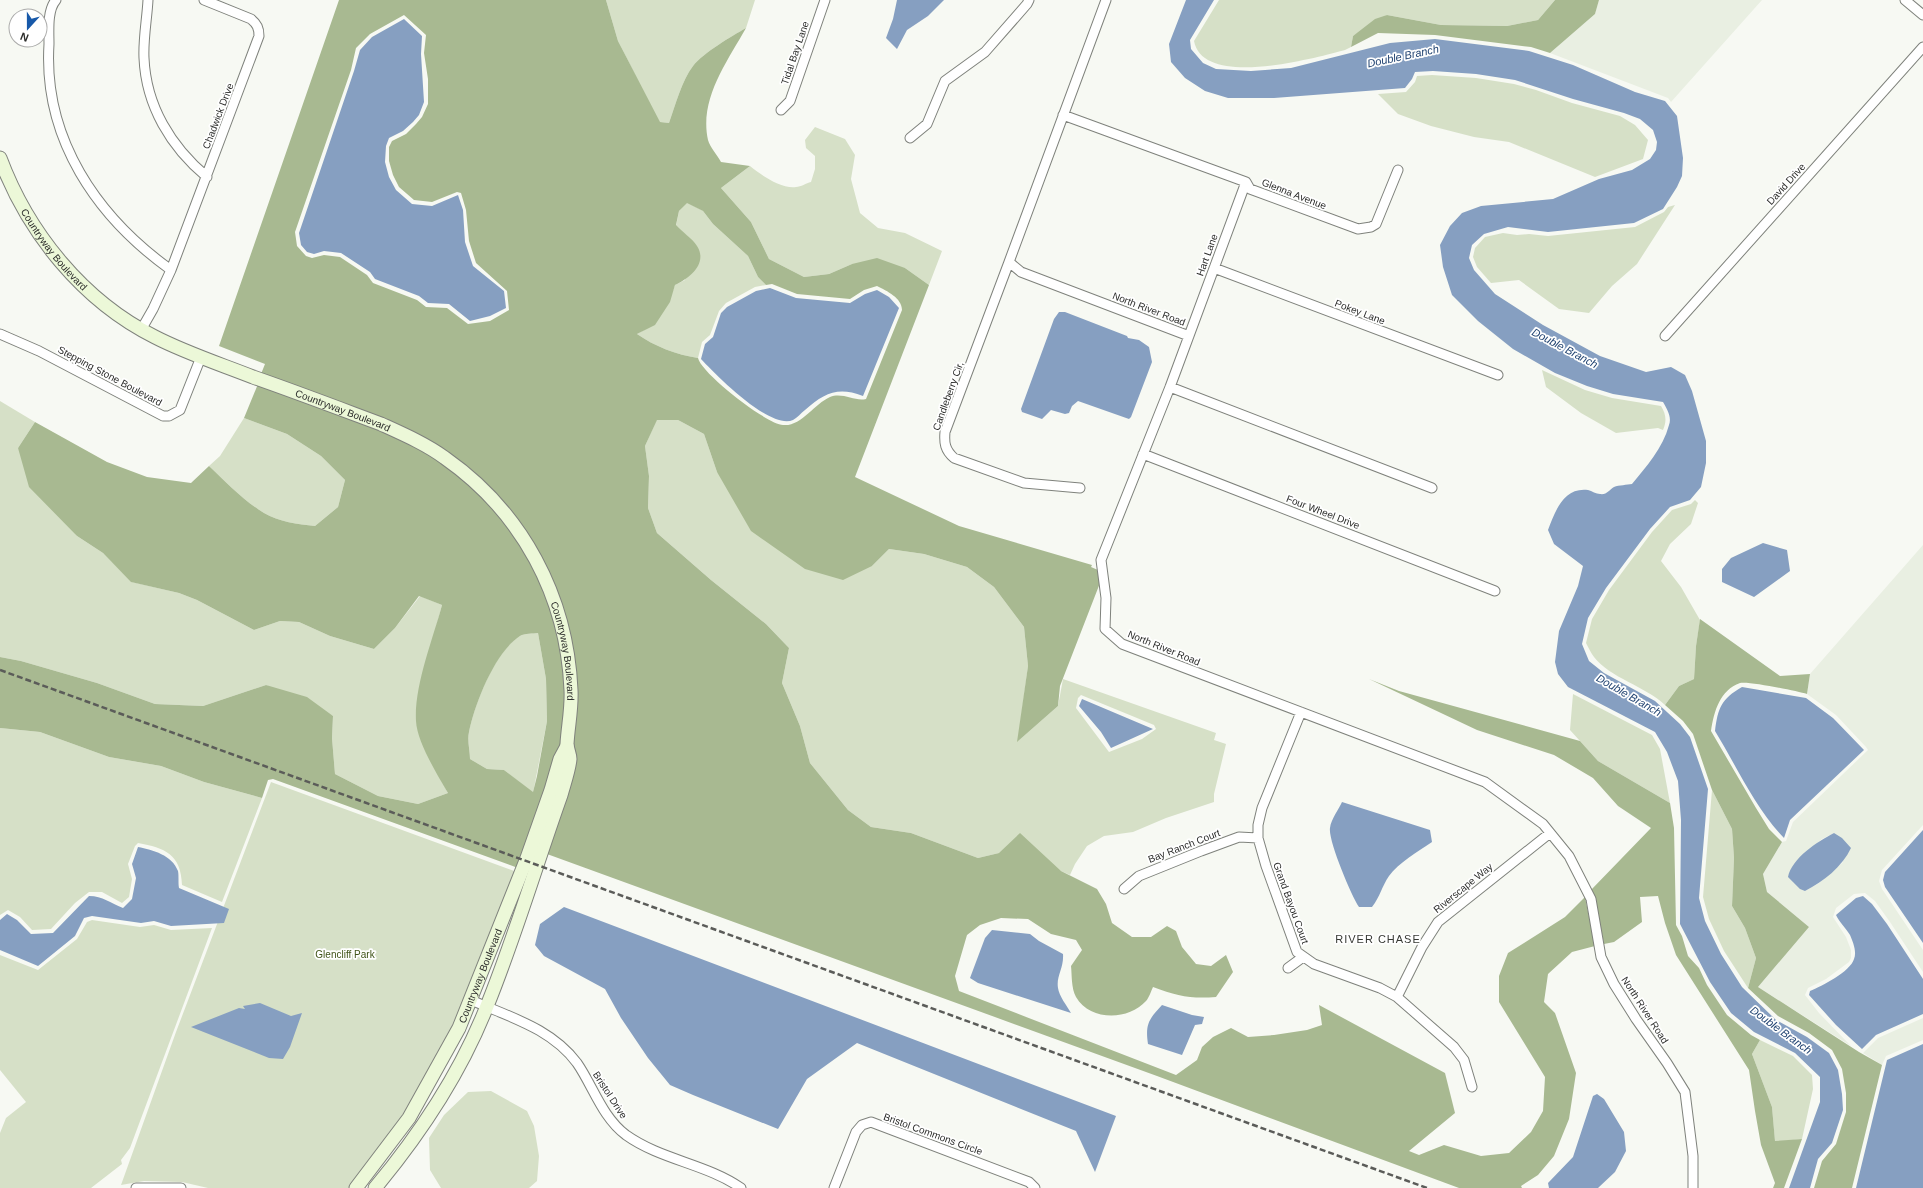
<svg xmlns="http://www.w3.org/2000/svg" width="1923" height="1188" viewBox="0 0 1923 1188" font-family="Arial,sans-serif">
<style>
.built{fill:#e9efe2;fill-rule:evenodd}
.green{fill:#d6e0c7;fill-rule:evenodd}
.forest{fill:#a8b991;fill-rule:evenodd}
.water{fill:#869fc1}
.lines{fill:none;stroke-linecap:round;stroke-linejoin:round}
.street-casing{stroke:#7f827c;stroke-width:11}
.secondary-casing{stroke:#7f827c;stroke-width:15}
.street{stroke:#fff;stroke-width:9}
.secondary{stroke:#ecf8d8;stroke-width:13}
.rail{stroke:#5b5c59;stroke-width:2.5;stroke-dasharray:6 3;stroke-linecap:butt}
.labels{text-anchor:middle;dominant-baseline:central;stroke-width:3.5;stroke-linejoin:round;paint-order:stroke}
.street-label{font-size:10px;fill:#2c2d2b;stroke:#fff}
.park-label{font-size:10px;fill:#405419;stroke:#fff}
.water-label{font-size:11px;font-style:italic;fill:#224472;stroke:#fff}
.neighbourhood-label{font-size:11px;letter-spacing:1px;fill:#363833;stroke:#fff}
</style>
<rect width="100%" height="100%" fill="#f7f9f3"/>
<path class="built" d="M1599,0H1762L1671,102L1668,98L1550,53L1595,14Z
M1923,545V825L1882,870L1879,881L1882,889L1923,950V972L1890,922L1875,901L1865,893L1854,894L1836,908L1833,917L1846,937L1851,950V958L1849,962L1826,979L1808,988L1805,995L1819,1013L1851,1046L1758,987L1809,927L1767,892L1763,874L1782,842L1786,841L1793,822L1868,750L1866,747L1836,715L1807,694L1810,674ZM1834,833L1843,862L1819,883L1805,891L1807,852L1822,839Z
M1923,1018V1040L1886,1056L1882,1065L1863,1053L1878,1038Z"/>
<path class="green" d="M606,0H755L746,28C732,36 703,53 693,66C682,80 675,106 669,123L659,122L618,41Z
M1219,0H1555L1538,20L1507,26L1441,25L1387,15L1353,36L1351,47L1345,50C1315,58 1203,89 1194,41Z
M1432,75L1476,78L1514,84L1536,90L1572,103L1620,116L1635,125L1648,140L1643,159L1595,177L1509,142L1474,137L1431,126L1398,114L1378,94L1406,92L1415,82L1417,76Z
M815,127L845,139L855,155L851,179L860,213L878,228L905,233L942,251L929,285L905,268L852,264L829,274L804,277L769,259L751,222L721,188L750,166C761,175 781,189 796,187C801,187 806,183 811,182L815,169V156L806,148L805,140Z
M687,202L703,211L713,224L748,256L758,277L766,285L755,287L726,303L719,311L710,335L702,342L698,358C677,355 654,346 637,334C656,326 669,303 675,285L685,280L688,237L676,226L679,211Z
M1675,205L1637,264L1612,286L1589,313L1559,309L1519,280L1491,283L1477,267L1473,257L1475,248L1485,237L1503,233L1517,235L1529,234L1548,236L1635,227L1664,212L1668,207Z
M1542,370L1585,390L1612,398L1661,406C1666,414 1667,421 1663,430L1658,428L1616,433L1581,413L1546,387Z
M0,401L35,422L18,448L77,536L103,553L132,582L179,593L197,600L254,630L280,621L299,622L330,636L374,649L395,628L420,596L442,605L433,639L425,750L448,793L418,804L378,796L335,774L332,738L333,716L266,685L203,706L155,704L97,683L21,661L0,657Z
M244,418L287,434L321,456L345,480L338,507L315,526C298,524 279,522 264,513C244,501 226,482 209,466L220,456Z
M657,419L678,420L704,434L717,472L872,566L889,549L924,554L967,567L994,587L1024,627L1028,666L1018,741L1058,706L1063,679L1216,733L1214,740L1226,744L1214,794V802L1166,818L1133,832L1104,836L1087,846L1075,864L1070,875L1061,871L999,853L978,858L911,833L871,827L848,810L810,763L800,726L782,683L789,648L766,624L711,580L657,533L648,508L649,476L645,446ZM1081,695L1154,725L1156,729L1142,739L1109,752L1076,708L1078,698Z
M1695,500L1698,503L1691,524L1670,544L1661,561L1681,587L1700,620L1696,646L1694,679L1679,686L1665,705C1645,686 1610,678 1594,657C1591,653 1588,647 1586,643L1592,619L1609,590L1652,532L1672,510L1691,504Z
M538,633L546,679L547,721L533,793L504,770L487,769L470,759C470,751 467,740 469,732C475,703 495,651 520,636C525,633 533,634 538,633Z
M1573,694L1652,735L1660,749L1670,803L1598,761L1570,730Z
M0,728L40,732L109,757L161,766L204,782L262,798L222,902L182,885C181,854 165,848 138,843L135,846L128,864L132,879L129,897L122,903L102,892H89L75,903L51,929L32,930L20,917L8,910L0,915Z
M271,782L517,872L459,1018L404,1118L349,1188H208L182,1182L144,1181L121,1185L176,1032Z
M1712,790L1732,829L1734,858L1732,906L1745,928L1756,958L1748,988L1724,951L1709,919L1703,897Z
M92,920L140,927L154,925L171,930L212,928L130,1148L121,1160L122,1164L91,1188H0V1133L6,1118L26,1102L0,1070V955L38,970L77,939L87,922Z
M1760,1040L1793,1056L1812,1075L1813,1089L1802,1139L1775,1142L1772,1107L1752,1054Z
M491,1091L527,1111L534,1126L539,1156L537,1181L529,1188H441L430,1170L429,1138L444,1115L468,1092Z"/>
<path class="forest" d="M339,0H606L618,41L660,122L669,123C675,106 682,80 693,66C703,53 732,36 746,28C727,62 699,99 708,140C710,147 717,155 721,162L750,166L721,188L751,222L769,259L804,277L829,274L852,264L877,258L905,268L929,285L855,477L959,526L1092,565L1091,567L1098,570L1100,583L1060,686L1058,706L1017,742L1028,666L1024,627L994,587L967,567L924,554L889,549L872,566L843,580L805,569L751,531L717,472L704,434L678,420H657L645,446L649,476L648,508L657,533L711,580L766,624L789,648L782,683L800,726L810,763L848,810L871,827L911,833L978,858L999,853L1020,833L1061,871L1097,889L1106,904L1112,923L1132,937H1151L1167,926L1176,931L1182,947L1196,964L1211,966L1226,955L1233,972L1216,997C1191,999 1177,996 1153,987C1151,991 1149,998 1146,1001C1128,1021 1090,1021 1076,997C1071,988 1072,975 1071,966L1082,950L1076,940L1051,934L1028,919L1001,918L980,925L967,935L955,976L959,991L1176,1075L1197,1060L1202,1047L1213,1037L1231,1028L1248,1037L1274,1035L1307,1030L1322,1025L1319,1005L1445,1073L1455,1113L1409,1151L1419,1155L1444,1145L1481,1156L1509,1153L1531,1132L1543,1111L1545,1077L1499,1002V976L1508,953L1565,917L1585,897L1595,946L1572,952L1548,974L1544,1002L1555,1013L1576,1073L1569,1119L1554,1156L1538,1175L1521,1186L1522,1188H1459L1157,1076L547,854L574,760L555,589L464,466L261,374L265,364L219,346ZM404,15L426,35L424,53L428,79V104L422,117L416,124L406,134L392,141L389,147V161L393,175L399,187L414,200L432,202L457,192L461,193L466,210L469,241L476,263L507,291L509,310L490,321L468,324L447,308L426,307L417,300L373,283L367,275L340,257L324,255L312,258L306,256L297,246L295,232L351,70L356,48L370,34ZM687,203L703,211L713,224L748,256L758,277L766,285L772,284L797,294L850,299L864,290L877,286C887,291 902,298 902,310L866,399C855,402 843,392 830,397C814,404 801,427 783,425C766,424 701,373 698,358C677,355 654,346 637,334L655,325L670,302L675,285C690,278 708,263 697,246C692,238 682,232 676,225L679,211Z
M1555,0H1599L1595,14L1550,53L1531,47L1435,35L1378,33L1351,47L1353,36L1375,19L1387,15L1441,25L1507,26L1538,20Z
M258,384L379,429L423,449L475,488L517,538L547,594L562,644L567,691L563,742L518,868L273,779L268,780L262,798L204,782L161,766L109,757L40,732L0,728V657L21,661L97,683L155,704L203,706L266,685L307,697L333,716L332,738L335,774L378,796L418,804L448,793C437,774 417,742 416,721C414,686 433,639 442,605L419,596L395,628L374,649L330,636L299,622L280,621L254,630L197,600L179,593L131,582L103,553L77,536L29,487L18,448L35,422L107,462L147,477L191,483L209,466C226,482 244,501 264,513C279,522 298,524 315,526L338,507L345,480L321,456L287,434L244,418ZM538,633L546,679L547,721L537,776L533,792L504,770L487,769L470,759C470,751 467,740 469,732C475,703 495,652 520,636C525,633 533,634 538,633Z
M1700,619L1780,676L1810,674L1807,694C1796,691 1749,681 1740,683C1720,690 1714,711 1711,731L1756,808L1769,829L1782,842L1763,874L1767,892L1809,927L1758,987L1859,1052L1882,1065L1852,1188H1814L1822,1161L1836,1144L1846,1112V1093L1842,1069L1832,1050L1809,1033L1778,1016L1748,988L1756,958L1745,928L1732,906L1734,858L1732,829L1712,790L1693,734L1683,721L1665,705L1679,686L1694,679L1696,646Z
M1369,679L1399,691L1580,741L1598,761L1670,803L1674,828L1676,925L1682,936L1688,956L1699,968L1707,985L1727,1015L1751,1035L1760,1040L1752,1054L1772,1107L1775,1141L1802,1139L1784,1188H1773L1775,1183L1761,1145L1755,1111L1749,1070L1676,955L1665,923L1658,896L1640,897L1642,922L1614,942L1604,944L1595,898L1591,890L1651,828L1618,806L1593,778L1554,755L1477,730Z"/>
<path class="water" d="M897,0H944L928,16L907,30L897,49L886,38L893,19Z
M1186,0H1214L1190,40L1191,49L1203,63L1216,69L1251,71L1291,68L1390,43L1435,39L1529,51L1573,65L1635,92L1665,101L1677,116L1683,158L1682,176L1677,187L1663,209L1634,223L1548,232L1508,227L1484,234L1472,245L1469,258L1474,270L1495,294L1543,325L1600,356L1646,372L1671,367L1685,375L1692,391L1706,441V463L1701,487L1690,500L1670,507L1650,529L1606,588L1588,618L1582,644L1589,661L1604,673L1655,701L1680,724L1690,737L1708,789L1699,898L1705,921L1721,954L1742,987L1776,1020L1807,1037L1829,1053L1838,1070L1842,1094L1843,1110L1832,1143L1818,1159L1810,1188H1789L1820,1102V1077L1795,1053L1754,1032L1731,1013L1710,982L1680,924L1681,820L1678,781L1667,752L1655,732L1568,687L1558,674L1555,662L1559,631L1578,586L1583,566L1554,544L1548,530C1555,512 1563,487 1588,490C1592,491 1596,494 1600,494C1607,495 1609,490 1614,487C1619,485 1627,485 1632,484C1646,467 1663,448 1669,425C1672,417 1667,409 1663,402L1613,394L1587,386L1555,373L1513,349L1478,321L1452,295L1443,267L1440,245L1450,226L1462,213L1481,206L1553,199L1599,179L1632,170L1650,159L1656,150L1657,142L1653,130L1640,119L1624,113L1573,99L1515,80L1476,74L1433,71L1415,72L1412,79L1405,88L1274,98H1228L1205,91L1185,78L1171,62L1169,44Z
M404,19L422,36L421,54L424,102L419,115L413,122L403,131L389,138L386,146L385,162L389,177L396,190L412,204L432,206L458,195L463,210L465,242L473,266L504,291L506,308L490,316L470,321L449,304L428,303L419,296L375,279L370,272L341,253L324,251L314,254L307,252L301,245L299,233L354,71L360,50L372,37Z
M770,288L796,298L850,303L865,294L877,290L889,297L899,308L863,396C838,386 824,393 805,410C801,413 797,418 793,420C770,430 716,375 701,359L705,344L713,337L721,313L727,307L756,291Z
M1059,312H1065L1127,336L1128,338L1139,340L1149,347L1152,362L1131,417L1129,419L1078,401L1072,406L1069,413L1065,414L1051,410L1042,419L1022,412L1021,409L1054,319Z
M1763,543L1787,550L1790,571L1754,597L1722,582V569L1731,558Z
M1742,687L1806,698L1833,718L1864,750L1790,820L1784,838C1755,808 1737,767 1715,731C1718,708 1721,699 1742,687Z
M1082,699L1153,729L1111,748L1101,732L1079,706Z
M1342,802L1430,830L1432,842C1419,851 1398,863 1389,876C1382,886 1380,897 1372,907H1359C1351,895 1328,840 1330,828C1331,819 1339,809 1342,802Z
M1923,830V943L1885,887L1883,880L1885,872Z
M1834,833L1842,838L1851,848C1842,867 1824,881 1805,891L1800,889L1788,877C1792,858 1817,842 1834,833Z
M138,847C153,850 172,855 178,871C179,876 178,883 179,888L229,909L224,923L171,926L154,921L141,923L92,916L84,918L75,936L38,966L0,950V920L7,914L17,920L31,934L53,933L89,896C103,896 110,903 123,908L132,899L136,878L132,864Z
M1863,896L1872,904L1887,924L1923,979V1014L1876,1035L1862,1049L1836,1025L1809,995L1810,991C1822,986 1850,972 1854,959C1857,952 1853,942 1850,935C1846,928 1839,922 1836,915L1856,898Z
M564,907L1116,1116L1095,1172L1076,1131L857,1043L807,1079L778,1129L693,1095L670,1085L648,1058L621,1018L605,989L544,956L535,945L540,924Z
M992,930L1030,934L1039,941L1063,954C1064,968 1056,976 1058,988C1059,996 1067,1006 1071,1013L978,983L970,978L985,938Z
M260,1003L291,1016L302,1013L290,1047L283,1059L269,1058L191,1027L239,1008L245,1009L243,1006Z
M1162,1005L1192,1015L1204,1017L1202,1024L1195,1025L1182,1055L1148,1044C1145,1024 1149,1019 1162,1005Z
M1923,1044V1188H1856L1887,1060Z
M1597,1094L1604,1099L1624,1132L1626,1151L1615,1172L1598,1188H1549L1548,1183L1573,1157L1593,1096Z"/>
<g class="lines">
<g class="street-casing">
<path id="street" d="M56,0C47,10 49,31 49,44C43,139 97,217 171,270
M148,0C147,19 143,39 144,58C146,106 171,147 207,177
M1106,0L1009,262L1021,272L1189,336
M1905,0L1923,15
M781,110L790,101L825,0
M1063,115L1246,182L1250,189L1358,229L1371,227L1376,224L1398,170
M910,138L927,124L945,81L985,52L1027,4L1029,0
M1246,182L1170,387L1101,560L1106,598L1105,629L1122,644L1485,782L1543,824L1569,856L1591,899L1601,957L1614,984L1636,1019L1667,1063L1685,1092L1693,1156V1188
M1009,262L945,432C944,443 945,450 954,458L1024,483L1080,488
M1214,268L1498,375
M141,330L153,309L171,270L259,36C259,28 257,24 251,19L204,0
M0,334L39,351L163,416H169L180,410L201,357
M1665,336L1923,47
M1170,387L1432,488
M1143,454L1495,591
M1301,712L1262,808L1258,825V838L1266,866L1297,952L1314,964L1380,988L1397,997L1454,1047L1464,1060L1472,1087
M1124,889L1139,876L1201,851L1239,837L1258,838
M1288,968L1303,957
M1397,997L1422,947L1438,922L1550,833
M471,1000C509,1017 551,1028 577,1063C593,1086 602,1117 626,1135C661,1160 707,1164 741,1188
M136,1188H181
M834,1188L856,1132L862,1125L871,1122L1029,1182L1035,1188"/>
</g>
<g class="secondary-casing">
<g id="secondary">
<path id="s1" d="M0,158C28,233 83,301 155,337C186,353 220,364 253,377C296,392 338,408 381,424C403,434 426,444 445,458C522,512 567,596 571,690C572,708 568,726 567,744C567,749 570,754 570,759C569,770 564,784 561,795C536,865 515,937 487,1006C461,1072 420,1134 375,1188"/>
<path id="s2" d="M356,1188L409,1118L459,1028L527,858L551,790L560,759L567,746"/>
</g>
</g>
<use href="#street" class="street"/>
<use href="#secondary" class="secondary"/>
<path class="rail" d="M0,670L1427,1188"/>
</g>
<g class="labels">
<g class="street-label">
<text transform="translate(795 53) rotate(-71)">Tidal Bay Lane</text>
<text transform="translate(218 116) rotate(-69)">Chadwick Drive</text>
<text transform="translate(1786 184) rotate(-48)">David Drive</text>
<text transform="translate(1294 194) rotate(21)">Glenna Avenue</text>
<text stroke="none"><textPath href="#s1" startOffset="107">Countryway Boulevard</textPath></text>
<text transform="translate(1207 255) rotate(-70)">Hart Lane</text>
<text transform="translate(1149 309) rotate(21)">North River Road</text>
<text transform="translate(1360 312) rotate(21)">Pokey Lane</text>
<text transform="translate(110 376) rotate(28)">Stepping Stone Boulevard</text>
<text transform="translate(948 396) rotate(-70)">Candleberry Cir,</text>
<text stroke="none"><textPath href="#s1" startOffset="444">Countryway Boulevard</textPath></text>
<text transform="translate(1323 512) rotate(21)">Four Wheel Drive</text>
<text transform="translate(1164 648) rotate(22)">North River Road</text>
<text stroke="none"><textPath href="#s1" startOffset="791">Countryway Boulevard</textPath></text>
<text transform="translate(1184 846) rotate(-21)">Bay Ranch Court</text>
<text transform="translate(1463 888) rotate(-39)">Riverscape Way</text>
<text transform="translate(1291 903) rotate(70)">Grand Bayou Court</text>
<text stroke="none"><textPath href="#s2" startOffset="247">Countryway Boulevard</textPath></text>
<text transform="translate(1645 1010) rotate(57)">North River Road</text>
<text transform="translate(610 1095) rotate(57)">Bristol Drive</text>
<text transform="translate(933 1134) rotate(20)">Bristol Commons Circle</text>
</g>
<g class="park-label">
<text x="345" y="954">Glencliff Park</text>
</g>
<g class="water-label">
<text transform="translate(1403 56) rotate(-12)">Double Branch</text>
<text transform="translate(1565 348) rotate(28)">Double Branch</text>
<text transform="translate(1629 695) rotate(30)">Double Branch</text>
<text transform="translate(1781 1030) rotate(36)">Double Branch</text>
</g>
<g class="neighbourhood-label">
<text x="1378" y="939">RIVER CHASE</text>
</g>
</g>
<g transform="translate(28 28) rotate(201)"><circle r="19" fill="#ffffff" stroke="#ababaa"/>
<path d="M0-3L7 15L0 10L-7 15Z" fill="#1859a9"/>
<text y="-6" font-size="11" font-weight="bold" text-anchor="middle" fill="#2c2d2b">N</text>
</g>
</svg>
